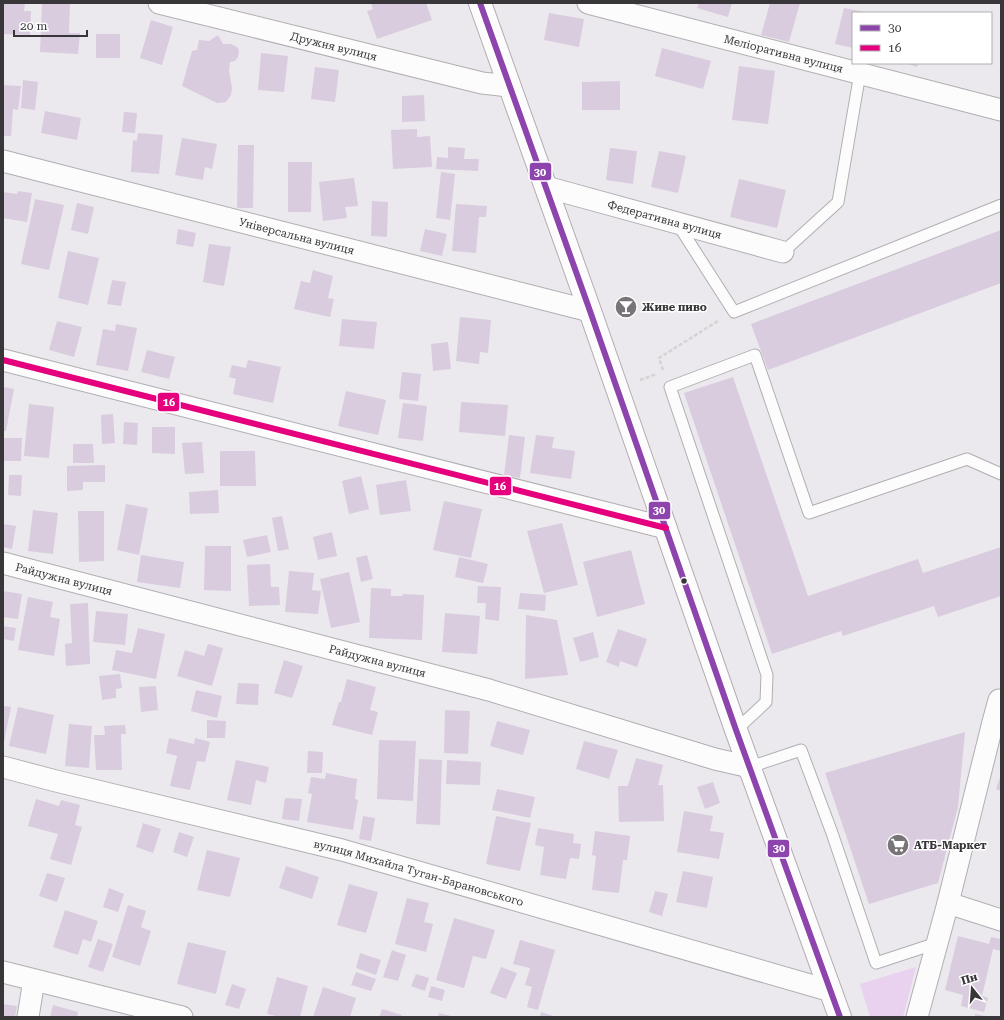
<svg xmlns="http://www.w3.org/2000/svg" width="1004" height="1020" viewBox="0 0 1004 1020" font-family="'Roboto Serif',serif">
<style>
.green{fill:#e8d2f0}
.building{fill:#d9ccde}
.lines{fill:none;stroke-linecap:round;stroke-linejoin:round}
.service-casing{stroke:#b1aeb2;stroke-width:13}
.minor-casing{stroke:#b1aeb2;stroke-width:23}
.secondary-casing{stroke:#b1aeb2;stroke-width:24}
.path{stroke:#d4d4d4;stroke-width:2.5;stroke-dasharray:4 2;stroke-linecap:butt}
.service{stroke:#fcfcfc;stroke-width:11}
.minor{stroke:#fcfcfc;stroke-width:21}
.secondary{stroke:#fcfcfc;stroke-width:22}
.bus-1-casing{stroke:#fff;stroke-width:9}
.bus-2-casing{stroke:#fff;stroke-width:9}
.bus-1{stroke:#8e44ad;stroke-width:6}
.bus-2{stroke:#e5007d;stroke-width:6}
.bus-dot{fill:#383639;stroke:#fff;stroke-width:1.5}
.labels{text-anchor:middle;dominant-baseline:central;stroke-width:3;stroke-linejoin:round;paint-order:stroke}
.street-label{font-size:11px;fill:#383639;stroke:#fff}
.poi-label{font-size:11px;font-weight:bold;fill:#383639;stroke:#fff;text-anchor:start}
.line-badge{stroke:#fff;stroke-width:1.5}
.badge-label{font-size:11px;text-anchor:middle;font-weight:bold;fill:#fff}
</style>
<rect width="100%" height="100%" fill="#ece9ee"/>
<path class="green" d="M916,967L903,1017H870L860,984Z"/>
<path class="building" d="M3,3H25L24,11H31L30,35L3,34Z
M42,3L70,4L69,33H80L78,54L40,52Z
M371,3H426L432,20L377,39L367,11L373,9Z
M699,3H732L728,17L697,8Z
M770,3H800L789,42L761,35Z
M844,8L865,12L853,13V48L835,44Z
M549,13L584,19L579,47L544,40Z
M151,20L173,27L162,65L140,58Z
M96,34H120V58H96Z
M218,35L223,44H231L237,47L239,50L238,57L235,61L230,62L229,71L232,88L231,95L226,102L217,103L182,86L192,51L197,50L199,40L209,41Z
M662,48L711,61L703,89L655,76Z
M261,53L288,56L284,92L258,90Z
M905,63H918L917,67Z
M739,66L775,71L768,124L732,120Z
M315,67L339,70L335,102L311,99Z
M23,80L38,82L35,110L21,108Z
M620,81V110H582V82Z
M3,85L21,86L18,110L13,109L11,136H3Z
M424,95L425,121L402,122V96Z
M45,111L81,118L77,140L41,133Z
M124,112L137,113L135,133L122,132Z
M417,129V137L430,136L432,167L393,169L391,130Z
M138,133L163,135L159,174L131,172L133,140L137,141Z
M182,138L217,144L212,169L205,167L203,180L175,175Z
M238,145H254L253,208H237Z
M448,147L465,148L464,159H479L478,171L436,169L437,157L448,158Z
M610,148L637,151L633,184L606,180Z
M659,151L686,156L678,193L651,187Z
M288,162H312L311,212H288Z
M441,172L455,174L450,220L436,218Z
M354,178L358,206L345,207L347,218L323,221L319,182Z
M739,179L786,190L777,228L730,217Z
M18,191L32,193L27,222L3,218V192L17,194Z
M35,199L64,205L49,270L21,264Z
M372,201L388,202L387,237L371,236Z
M77,203L94,207L88,234L71,230Z
M456,204L487,206L486,217H479L476,253L452,251Z
M178,229L196,233L193,247L176,244Z
M425,229L447,234L442,256L420,251Z
M1001,230V283L768,370L751,324Z
M209,244L231,247L224,286L203,282Z
M68,251L99,258L88,305L58,298Z
M313,270L333,276L328,298L334,299L330,317L294,309L301,281L310,283Z
M112,280L126,282L121,306L107,304Z
M460,317L491,320L488,353L480,352L479,364L456,361Z
M342,319L377,322L374,349L339,346Z
M57,321L82,327L74,357L49,350Z
M116,324L137,328L128,371L96,365L103,329L115,331Z
M448,342L451,369L433,371L431,344Z
M147,350L175,357L169,379L141,372Z
M248,360L281,367L273,403L233,394L236,379L229,377L232,365L246,368Z
M402,372L421,374L418,401L399,399Z
M733,377L808,596L918,559L923,573L1001,547V596L938,617L934,606L843,636L841,631L772,654L684,393Z
M3,387L14,389L6,431H3Z
M346,391L386,400L378,435L338,426Z
M461,402L508,405L505,436L459,432Z
M403,403L427,406L423,441L398,438Z
M29,404L54,407L49,458L24,456Z
M113,414L115,443L102,444L101,415Z
M124,422L138,423L137,445L123,444Z
M152,427H175V454L152,453Z
M509,435L525,437L520,478L504,475Z
M536,435L554,437L552,448L575,451L571,479L530,473Z
M3,438H22L21,461H3Z
M202,442L204,473L185,474L182,443Z
M73,444H93L94,463H73Z
M220,451H255L256,486H220Z
M105,465V482H83V490L67,491V466Z
M9,475H22L21,496L8,495Z
M361,476L369,509L349,514L342,481Z
M406,480L411,511L380,515L376,485Z
M218,490L219,513L190,514L189,492Z
M444,501L482,509L471,558L433,550Z
M126,504L148,508L139,555L117,550Z
M33,510L58,513L53,554L28,551Z
M78,511H104V561L79,562Z
M282,516L289,549L278,551L272,518Z
M562,523L578,585L544,593L527,531Z
M3,524L16,526L12,549L3,547Z
M332,532L337,556L318,560L313,537Z
M267,535L271,552L247,557L243,540Z
M205,546H231V591L204,590Z
M631,550L645,604L597,617L583,562Z
M141,555L184,562L180,588L137,582Z
M367,555L373,579L361,582L356,558Z
M459,557L488,564L483,583L455,577Z
M270,564L271,587H279L280,605L249,606L247,565Z
M289,571L314,573L312,590L321,591L318,614L285,612Z
M349,572L360,622L331,628L320,579Z
M478,586L501,587L499,621L485,619L486,603H477Z
M371,588L391,589V596H402L403,594L424,595L422,640L369,638Z
M3,591L22,594L18,619L3,617Z
M520,593L546,595L545,611L518,609Z
M28,597L53,602L50,617L60,619L54,656L18,650Z
M88,603L90,664L66,666L65,644L72,643L70,604Z
M96,611L128,614L125,645L93,642Z
M445,613L480,616L477,654L442,652Z
M526,615L557,620L568,675L525,679Z
M3,626L16,628L14,641L3,639Z
M138,628L165,634L156,679L112,670L116,650L132,653Z
M618,629L647,639L637,667L620,661L619,667L606,662Z
M593,632L599,657L580,662L573,638Z
M208,644L223,648L212,686L177,676L185,650L204,656Z
M284,660L303,666L292,698L274,693Z
M120,674L122,688L116,689V698L102,700L99,676Z
M347,679L376,687L370,710L378,712L372,735L332,725L339,702H341Z
M238,683L259,684L258,705L236,704Z
M156,686L158,710L141,712L139,687Z
M196,690L222,696L217,718L191,711Z
M3,706L11,707L4,742L3,741Z
M18,707L54,715L46,754L9,746Z
M445,710L470,711L468,754L444,753Z
M207,720L226,721L225,738H207Z
M497,721L530,730L523,755L490,746Z
M69,724L92,726L89,768L65,766Z
M125,725L126,734H121L122,770H96L94,735H105L104,726Z
M965,732L958,807L938,883L869,904L825,773Z
M169,738L194,744L195,738L210,742L205,762L197,761L190,790L170,786L177,756L166,753Z
M379,740L416,741L413,801L377,799Z
M584,741L618,750L609,779L576,769Z
M308,751L323,752L322,773H307Z
M636,758L663,765L658,785H663L664,821L619,822L618,786H628Z
M419,759L442,760L440,825L416,824Z
M236,760L269,767L266,783L256,780L251,805L227,800Z
M447,760L481,762L480,785L446,784Z
M326,773L357,779L355,799L358,800L353,830L307,822L312,794L308,793L311,777L325,779Z
M1001,775V791L996,789Z
M713,782L720,803L705,809L697,787Z
M497,789L535,797L530,818L492,810Z
M285,798L302,799L299,821L282,819Z
M36,799L59,806L61,800L80,805L75,825L82,827L71,865L50,859L58,834L28,826Z
M684,811L713,816L710,831L724,833L719,859L677,852Z
M363,816L375,818L371,841L359,839Z
M496,816L531,823L520,871L486,864Z
M143,823L161,829L153,853L136,847Z
M538,828L574,834L573,843L581,844L579,859L570,858L566,879L540,875L544,847L535,845Z
M595,831L630,836L627,860H623L619,893L592,890L596,856L592,855Z
M179,832L194,837L187,857L173,852Z
M207,850L240,858L230,897L197,890Z
M286,866L319,877L312,899L279,888Z
M683,871L713,877L707,908L676,902Z
M47,873L65,878L57,902L39,896Z
M349,884L378,892L366,933L337,925Z
M109,888L124,894L118,912L103,907Z
M655,891L668,894L662,916L649,912Z
M407,898L429,903L424,922L433,924L426,952L395,944Z
M128,905L146,911L141,927L151,931L140,966L112,957Z
M65,910L98,921L91,942L83,939L78,955L53,947Z
M454,918L495,930L486,959L473,956L464,988L436,980Z
M958,936L989,944L991,937L1001,939V951L993,949L982,996L988,998L984,1012L961,1006L963,995L945,990Z
M98,939L113,944L103,972L88,967Z
M520,940L555,950L538,1010L527,1007L532,987L525,985L530,968L513,964Z
M188,942L226,951L216,994L177,984Z
M392,950L406,955L398,981L383,977Z
M360,953L381,960L376,975L356,968Z
M501,967L517,973L506,999L490,993Z
M356,972L376,979L371,991L351,985Z
M416,974L429,978L425,991L411,986Z
M277,977L308,986L300,1017H280L267,1014Z
M232,984L246,989L239,1009L225,1005Z
M431,986L445,990L442,1001L428,997Z
M323,987L356,998L350,1017H313Z
M3,1004L17,1006L15,1017H3Z
M53,1005L78,1012L77,1017H50Z
M382,1009L402,1015L401,1017H379Z
M541,1012L557,1017H540Z
M439,1013L451,1016V1017H438Z
M975,1014L985,1016V1017H975Z"/>
<g class="lines">
<g class="service-casing">
<path id="service" d="M677,223L734,312L1001,205
M783,252L838,202L860,73
M736,730L766,702L767,675L670,387L755,355L809,513L967,459L1001,474
M750,767L801,750L832,833L876,963L937,943"/>
</g>
<g class="minor-casing">
<g id="minor">
<path id="s1" d="M159,3L482,83L509,86"/>
<path id="s2" d="M588,3L1001,110"/>
<path id="s3" d="M3,161L590,311"/>
<path id="s4" d="M546,187L783,252"/>
<path d="M3,360L666,528"/>
<path id="s5" d="M3,563L489,690L715,759L750,767"/>
<path id="s6" d="M3,767L56,781L342,850L831,991"/>
<path d="M948,903L1001,920"/>
<path d="M3,972L182,1017"/>
<path d="M28,1017L34,980"/>
<path d="M917,1017L948,903L993,722L999,700H1001"/>
</g>
</g>
<g class="secondary-casing">
<path id="secondary" d="M480,3L590,311L736,730L840,1017"/>
</g>
<path class="path" d="M663,370L659,358L718,321
M640,380L657,374"/>
<use href="#service" class="service"/>
<use href="#minor" class="minor"/>
<use href="#secondary" class="secondary"/>
<g class="bus-1-casing">
<path id="bus-1" d="M480,3L590,311L736,730L840,1017"/>
</g>
<g class="bus-2-casing">
<path id="bus-2" d="M3,360L666,528"/>
</g>
<use href="#bus-1" class="bus-1"/>
<use href="#bus-2" class="bus-2"/>
</g>
<defs>
<g id="bar-disc" transform="scale(1.15)"><circle r="9.5" fill="#777578" stroke="#fff"/><path d="M-6-5H6L.8 .8V4.5H3.5V6h-7V4.5H-.8V.8Z" fill="#fff"/></g>
<g id="supermarket-disc" transform="scale(1.15)"><circle r="9.5" fill="#777578" stroke="#fff"/><path d="M-6-5.5h2.5l.6 2H6L4.5 2H-2.5L-4.4-4H-6ZM-1.5 3.2a1.3 1.3 0 1 0 .1 0ZM3 3.2a1.3 1.3 0 1 0 .1 0Z" fill="#fff"/></g>
</defs>
<g fill-rule="evenodd">
<use href="#bar-disc" x="626" y="307"/>
<use href="#supermarket-disc" x="898" y="845"/>
</g>
<circle class="bus-dot" cx="684" cy="581" r="3.5"/>
<g class="labels">
<g class="street-label">
<text stroke="none"><textPath href="#s1" startOffset="180">Дружня вулиця</textPath></text>
<text stroke="none"><textPath href="#s2" startOffset="202">Меліоративна вулиця</textPath></text>
<text stroke="none"><textPath href="#s4" startOffset="123">Федеративна вулиця</textPath></text>
<text stroke="none"><textPath href="#s3" startOffset="303">Універсальна вулиця</textPath></text>
<text stroke="none"><textPath href="#s5" startOffset="63">Райдужна вулиця</textPath></text>
<text stroke="none"><textPath href="#s5" startOffset="387">Райдужна вулиця</textPath></text>
<text stroke="none"><textPath href="#s6" startOffset="429">вулиця Михайла Туган-Барановського</textPath></text>
</g>
<g class="poi-label">
<text x="642" y="307">Живе пиво</text>
<text x="914" y="845">АТБ-Маркет</text>
</g>
</g>
<g class="line-badge">
<rect x="529" y="162" width="23" height="19" rx="4" fill="#8e44ad"/>
<rect x="157" y="392" width="23" height="20" rx="4" fill="#e5007d"/>
<rect x="489" y="476" width="23" height="20" rx="4" fill="#e5007d"/>
<rect x="648" y="501" width="23" height="19" rx="4" fill="#8e44ad"/>
<rect x="767" y="839" width="23" height="19" rx="4" fill="#8e44ad"/>
</g>
<g class="badge-label">
<text x="540" y="176">30</text>
<text x="169" y="406">16</text>
<text x="500" y="490">16</text>
<text x="659" y="514">30</text>
<text x="779" y="852">30</text>
</g>
<rect width="1004" height="1020" fill="none" stroke="#383639" stroke-width="8"/>
<rect x="852" y="12" width="140" height="52" fill="#ffffff" stroke="#afafb0"/>
<rect x="860" y="25" width="20" height="6" fill="#8e44ad" stroke="#afafb0"/>
<text x="888" y="32" font-size="12" fill="#383639">30</text>
<rect x="860" y="45" width="20" height="6" fill="#e5007d" stroke="#afafb0"/>
<text x="888" y="52" font-size="12" fill="#383639">16</text>
<g transform="translate(972 988) rotate(343)" stroke="#ffffff" stroke-width="3" paint-order="stroke">
<path d="M0-3L7 15L0 10L-7 15Z" fill="#383639"/>
<text y="-6" font-size="11" font-weight="bold" text-anchor="middle" fill="#383639">Пн</text>
</g>
<path d="M14 30v6h73v-6" fill="none" stroke="#383639" stroke-width="2"/>
<text x="20" y="30" font-size="12" fill="#383639" stroke="#ffffff" stroke-width="3" paint-order="stroke">20 m</text>
</svg>
